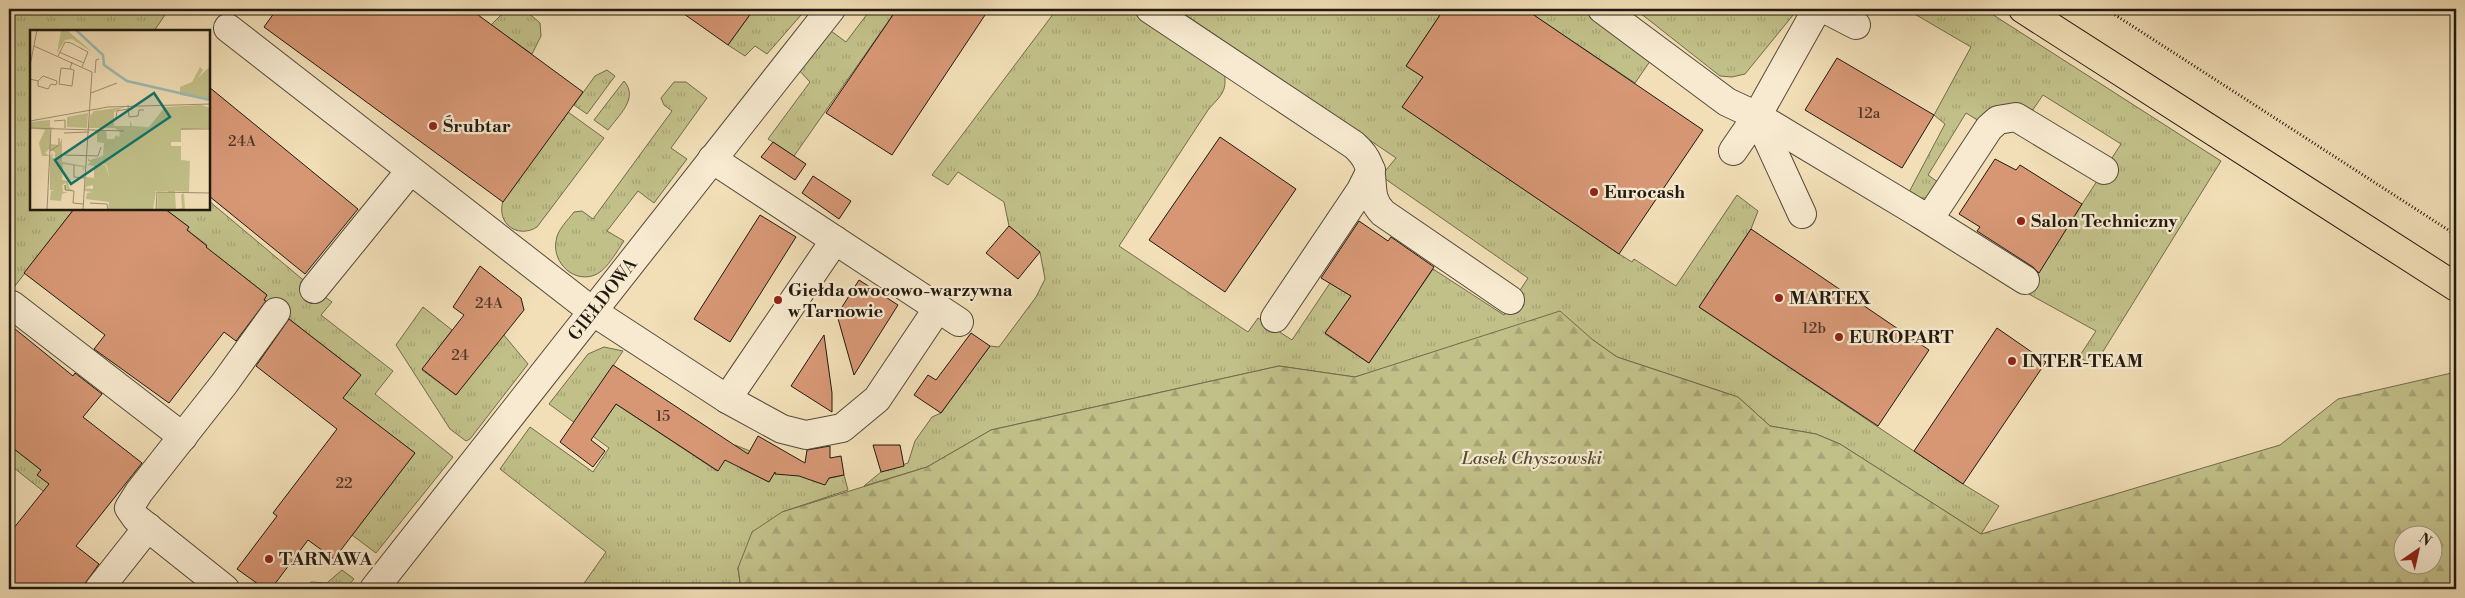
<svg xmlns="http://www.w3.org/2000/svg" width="2465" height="598" viewBox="0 0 2465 598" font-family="'Libre Bodoni',serif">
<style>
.grass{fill:url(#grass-tufts);stroke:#716c4c}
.forest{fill:url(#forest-firs);stroke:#716c4c;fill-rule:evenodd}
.building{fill:#d79775;stroke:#20190f}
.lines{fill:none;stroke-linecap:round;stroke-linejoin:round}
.minor-casing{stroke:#544a39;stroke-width:30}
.major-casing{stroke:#20190f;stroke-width:30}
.path{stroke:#20190f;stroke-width:3;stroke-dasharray:1 2.5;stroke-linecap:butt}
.minor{stroke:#f7ead0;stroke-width:28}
.major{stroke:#f2dfb7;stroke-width:28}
.poi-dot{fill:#8f2418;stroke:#f7ead0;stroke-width:2}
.labels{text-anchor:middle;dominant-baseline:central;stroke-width:4.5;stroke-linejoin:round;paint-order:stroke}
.number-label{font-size:15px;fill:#4e3828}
.poi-label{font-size:18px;font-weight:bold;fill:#20190f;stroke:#f7ead0;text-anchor:start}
.street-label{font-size:18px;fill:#20190f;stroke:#f7ead0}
.park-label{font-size:18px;font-style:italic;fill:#514b34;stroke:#f7ead0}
.inset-river{fill:none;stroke:#9dbbb6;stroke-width:2.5}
.inset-road{fill:none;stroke:#9e9074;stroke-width:1}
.view{fill:#0f766e;fill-opacity:0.15;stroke:#0f766e;stroke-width:2.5}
.inset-edge{fill:none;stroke:#20190f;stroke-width:2.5}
</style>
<defs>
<pattern id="grass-tufts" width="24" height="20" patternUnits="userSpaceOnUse" patternTransform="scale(1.25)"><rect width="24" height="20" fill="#c2c089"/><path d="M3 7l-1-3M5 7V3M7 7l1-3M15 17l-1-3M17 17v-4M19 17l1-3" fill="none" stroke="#a6a475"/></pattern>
<pattern id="forest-firs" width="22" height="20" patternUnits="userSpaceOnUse" patternTransform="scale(1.25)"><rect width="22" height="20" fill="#c2c089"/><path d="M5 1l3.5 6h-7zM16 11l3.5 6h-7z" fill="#a6a475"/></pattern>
</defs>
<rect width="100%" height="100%" fill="#f2dfb7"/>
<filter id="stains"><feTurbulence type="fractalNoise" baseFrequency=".004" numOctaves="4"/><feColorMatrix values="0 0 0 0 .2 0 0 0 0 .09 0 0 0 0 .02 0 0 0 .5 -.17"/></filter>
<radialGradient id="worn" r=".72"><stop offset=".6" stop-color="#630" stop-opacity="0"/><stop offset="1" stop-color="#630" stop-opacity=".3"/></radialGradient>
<path class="grass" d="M9,9H169L154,31H31V209H74L15,286L9,281Z
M512,9H524L540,23L541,36L532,54L491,25L501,15Z
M746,9H793L801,15L767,54L755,46L745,56L728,45L751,13Z
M871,9H897L794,156L768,139L810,82L797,68L831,31L846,42Z
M1057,9H1130L1224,72C1228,92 1220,96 1208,110L1119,246L1248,332L1258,318L1292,340L1330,283L1351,296L1325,334L1369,363L1433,269L1504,315L1528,278L1381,176L1396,158L1177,9H1444L1406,66L1423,77L1403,107L1619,254L1632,262L1634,259L1676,286L1737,195L1758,211L1751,229L1699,307L1963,484L1999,506L1981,534L1840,444L1816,434L1770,426L1738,397L1617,357L1593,340L1412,360L1355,377L1279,366L991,430L927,467L864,486L881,472L908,463L915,441L932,417L941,413L990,346L999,347L1036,297L1045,279L1040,252L1009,226L1004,202L958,172L948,185L932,175Z
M1540,9H1586L1653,57L1635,83L1535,16Z
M1635,9H1798L1745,74L1732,77L1720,76Z
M1906,9H1984L2221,161L2094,366L2079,357L2096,331L2025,292L2121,144L2043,95L2032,111L1979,121L1966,113L1928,175L1942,185L1928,198H1918L1908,194L1945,124L1934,115L1971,47Z
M607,70L615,76L587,114L574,105L595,76Z
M624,81C639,98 619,115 608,130L594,120Z
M674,82H686L707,98L671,148L687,159L654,203L638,191L607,231L624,241C617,251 608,268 597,274C575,285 552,263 556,241C557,230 568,220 574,212L582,211L593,219L672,111L664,105L661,98Z
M568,112L604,138L537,227C518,239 496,224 503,201Z
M209,201L314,289L332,302L321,315L393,371L375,394L453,457L376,553L352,535L415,453L342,398L360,374L289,319L286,321L263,301L267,295L220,258L200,255L207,245L187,230L189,227L165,209H209Z
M423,307L452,330L422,370L456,395L503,334L528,364L470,439L466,441L450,429L396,345Z
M604,347L623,351L584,409L603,423L616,404L717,471L735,445L750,451L740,468L769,482L777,469L826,479L844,475L848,490L782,512L738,568L741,589H580L606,552L500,469L530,427L593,472L609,448L549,404L588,354Z
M9,445L41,470L38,475L83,511L77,518L9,464Z
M342,570L354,579L345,589H304L311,582L327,583Z"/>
<path class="forest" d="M1560,311L1593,340L1617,357L1738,397L1770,426L1816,434L1840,444L1981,534L2280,445L2338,399L2456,372V589H741L738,568L752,532L782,512L927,467L991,430L1279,366L1355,377ZM2402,536H2432V566H2402Z"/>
<path class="building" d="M277,9H470L583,92L503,202L264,27Z
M677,9H754L728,45Z
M897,9H989L892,155L826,113Z
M1444,9H1525L1703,130L1619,254L1402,107L1423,77L1406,66Z
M1837,58L1934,115L1902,168L1805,110Z
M209,87L358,209L305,274L209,196Z
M1220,137L1296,189L1225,292L1149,240Z
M773,142L806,164L795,180L761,157Z
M1995,159L2016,170L2020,165L2082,204L2039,273L2033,267L1977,231L1980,227L1959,214Z
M813,176L851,201L839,219L802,193Z
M74,209H165L189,227L187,230L207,246L206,247L267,295L264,300L266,301L236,341L224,332L169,403L94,349L105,335L24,273Z
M760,215L796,237L730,342L694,319Z
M1359,221L1388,241L1391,237L1434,267L1369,363L1325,333L1351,296L1321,278Z
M1009,226L1040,252L1018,279L986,253Z
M1751,229L1929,350L1878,426L1699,307Z
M480,266L521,298L524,310L456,395L422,369L464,315L453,307Z
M859,280L898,305L854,375L837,315Z
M289,319L361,375L343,398L415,453L334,559L308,540L271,589H265L237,569L277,516L273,513L337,429L256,366Z
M9,324L73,376L75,373L102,394L83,417L142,463L76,546L99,564L81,589H9V534L49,484L37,475L41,470L9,445Z
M1997,328L2046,362L1963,484L1914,451Z
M971,333L990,346L941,413L914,395L928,375L936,380Z
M824,335L832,393V412L791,386Z
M613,365L748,454L758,436L805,463L807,450L830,446V458L841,456L844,475L829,478L825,485L799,476L775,474V472L769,482L725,460L718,471L616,404L591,440L605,451L593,467L560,442Z
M873,445H900L904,466L881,472Z"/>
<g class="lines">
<g class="minor-casing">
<g id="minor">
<path d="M1150,9L1354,145C1384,171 1361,191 1383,213L1510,300"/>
<path d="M1602,9L1727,102L1757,116"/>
<path d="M1817,9L1757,116L1920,214L1927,215L1935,210L1989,128L1998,120L2016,117L2104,170"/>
<path d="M1825,9L1856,25"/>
<path d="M228,28L592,311L727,399L782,429L806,435L842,428L877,399L938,308"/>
<path d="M1733,151L1757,116L1802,214"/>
<path d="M712,159L959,322"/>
<path d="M1920,214L2025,280"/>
<path d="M314,289L410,171"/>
<path d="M12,305L183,437"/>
<path d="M1275,318L1361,190L1371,170"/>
<path d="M727,399L835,240"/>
<path d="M99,589L148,527"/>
<path d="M225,589L136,518L129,508L139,492L224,384L276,312"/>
<path id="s1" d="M374,589L831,9"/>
</g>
</g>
<g class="major-casing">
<path id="major" d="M2023,9L2456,287"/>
</g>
<path class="path" d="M2106,9L2456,235"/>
<use href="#minor" class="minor"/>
<use href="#major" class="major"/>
</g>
<g class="poi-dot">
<circle cx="433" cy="126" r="5"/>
<circle cx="1594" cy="192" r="5"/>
<circle cx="2021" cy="221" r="5"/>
<circle cx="1779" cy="298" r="5"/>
<circle cx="778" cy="300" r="5"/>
<circle cx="1839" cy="337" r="5"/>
<circle cx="2012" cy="361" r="5"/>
<circle cx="269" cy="559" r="5"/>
</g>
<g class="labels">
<g class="number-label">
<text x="1869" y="113">12a</text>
<text x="242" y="141">24A</text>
<text x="489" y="303">24A</text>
<text x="1814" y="328">12b</text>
<text x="460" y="355">24</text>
<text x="663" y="416">15</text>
<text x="344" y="483">22</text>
</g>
<g class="poi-label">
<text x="443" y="126">Śrubtar</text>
<text x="1604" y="192">Eurocash</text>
<text x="2031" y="221">Salon Techniczny</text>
<text x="788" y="290">Giełda owocowo-warzywna<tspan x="788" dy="21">w Tarnowie</tspan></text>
<text x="1789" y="298">MARTEX</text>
<text x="1849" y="337">EUROPART</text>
<text x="2022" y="361">INTER-TEAM</text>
<text x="279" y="559">TARNAWA</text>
</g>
<g class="street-label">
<text stroke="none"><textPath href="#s1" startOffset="369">GIEŁDOWA</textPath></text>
</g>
<g class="park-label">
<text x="1532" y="458">Lasek Chyszowski</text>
</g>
</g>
<g transform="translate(30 30)">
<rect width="180" height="180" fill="#f2dfb7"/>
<path d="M31,0H37L62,22L42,9L35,10L27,23ZM95,77L84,82V96H100V90L102,96L119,97L96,100L89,108L76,120L73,126L74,113L67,112V101L76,100L77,109H84L86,105L89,107L90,102L85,98H59L60,86L64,81ZM58,83L57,98L37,97V87ZM20,90V97H25L20,98L21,114L29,115L32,108V132L55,136L53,142V137L33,134L32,150L38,151L39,158L44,161L37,160L36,153L32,155L33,162H38L32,164L31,171L20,170L21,161L24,160H20V126L23,123L22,128H25V122L19,119L15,123L20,126H12L9,113L15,100L0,98V92ZM72,126L71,133L76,136L79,147L73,149L70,160L79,161L93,172V180H78L79,172L56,169L57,163L63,162L55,161V158L63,159V155L55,157L56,147L64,148V136L57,135L61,132L58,131V128L60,130ZM128,162H139L145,180L152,178L151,165L154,163L155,180H127Z" fill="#c2c089"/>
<path d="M180,36V70L150,65V57L162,52L170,37L173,40L168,48ZM171,75L180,78V98L151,100V112H141V116H151V130L160,131L159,162L145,161L146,180L141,177L138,161H126L123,180H93V172L80,171L79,161H70V157L73,148L79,147L77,136L69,131L76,120L96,100L119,97L135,77Z" fill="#c2c089"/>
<path class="inset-river" d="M46,0L73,25L74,35L97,51L180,70"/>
<path class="inset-road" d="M4,16L62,42L53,180M29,22L54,33M28,26L35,12L41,13L58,22L52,37M0,36L7,0M40,39L44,40L42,56L29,54L31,38L40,39L42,32M65,43L66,30L69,29M0,49L8,51L13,46L27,51L26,55L21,54L18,59L8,56V51M61,63L87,53M98,75L99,87L108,86L109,80H114M86,88L87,81L98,79M0,91L78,77L180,74M24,91L35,90V98M0,98L94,101M151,99H180M34,103L59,102M20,121L29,115V108M35,125L68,126L71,117M44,135V147L55,148M36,160L35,155V160L44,161L43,173L53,174M60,173L77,174L78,180M17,180L21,98M126,180L127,162L180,163"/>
<path class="view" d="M124,63L140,87L41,154L25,130Z"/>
<rect width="180" height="180" class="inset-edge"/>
</g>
<rect width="2465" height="598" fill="none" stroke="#f2dfb7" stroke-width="30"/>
<rect x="10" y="10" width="2445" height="578" fill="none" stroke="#20190f" stroke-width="2.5"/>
<rect x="15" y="15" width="2435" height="568" fill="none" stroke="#20190f"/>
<g transform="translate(2418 550) rotate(34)"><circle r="24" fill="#f7ead0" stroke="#a19683"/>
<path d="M0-4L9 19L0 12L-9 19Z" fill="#8f2418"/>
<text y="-8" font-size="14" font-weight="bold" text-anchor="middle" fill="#20190f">N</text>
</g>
<rect width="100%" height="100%" filter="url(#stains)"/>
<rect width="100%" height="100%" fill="url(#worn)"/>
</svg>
